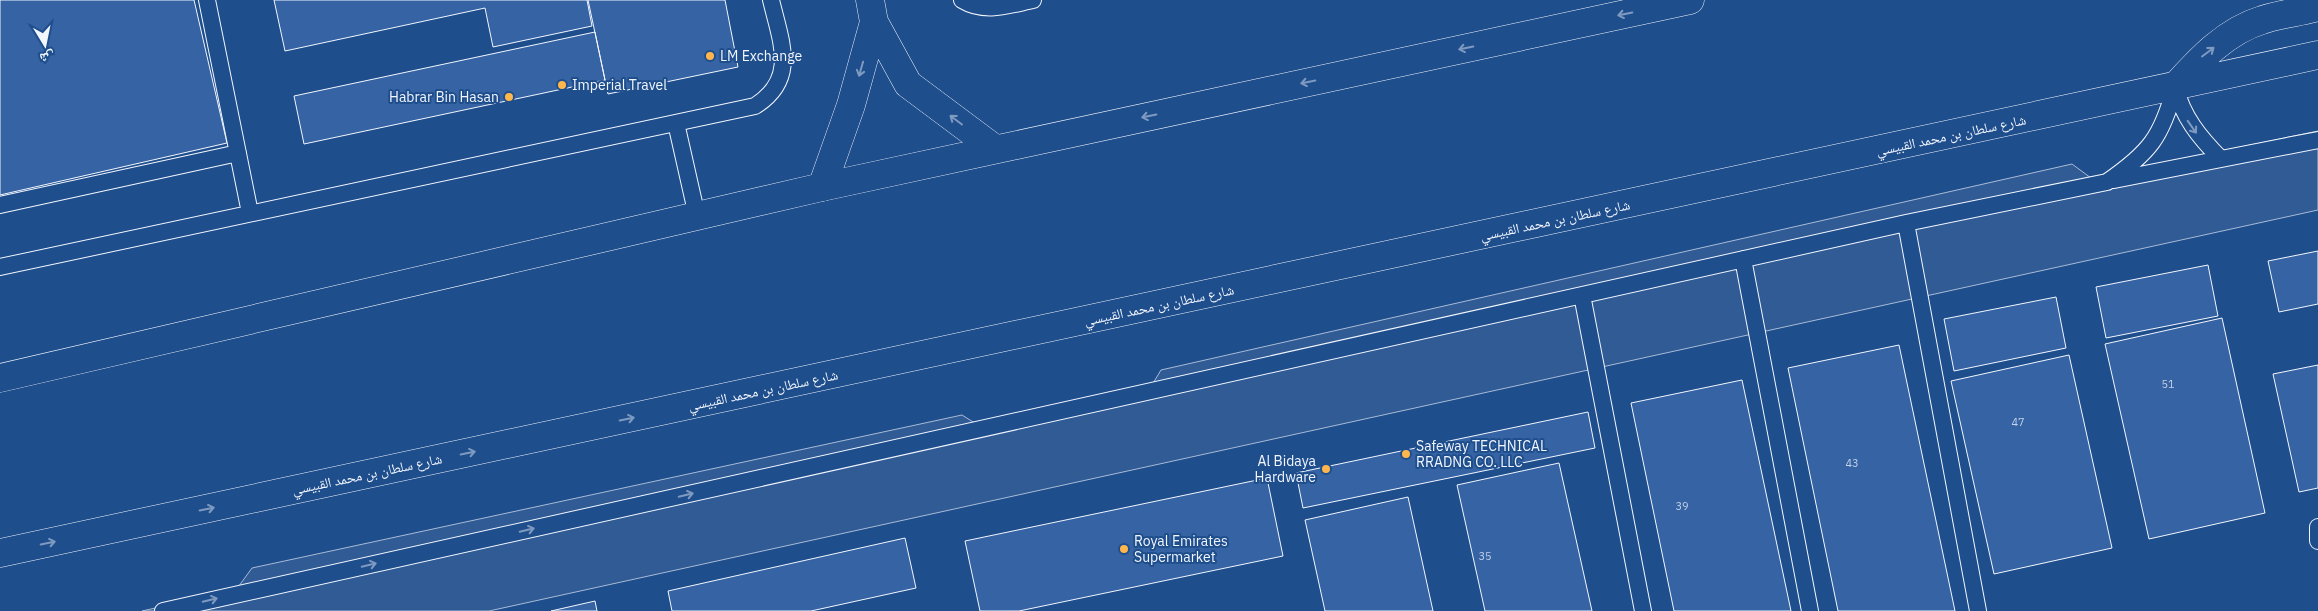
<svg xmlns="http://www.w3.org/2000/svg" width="2318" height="611" viewBox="0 0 2318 611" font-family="'IBM Plex Sans','Noto Naskh Arabic',sans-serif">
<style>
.parking{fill:#305b95;stroke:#a8bbd7}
.building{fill:#3563a3;stroke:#f2f6ff}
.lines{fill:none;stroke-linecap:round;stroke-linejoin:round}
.lane-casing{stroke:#f2f6ff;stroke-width:18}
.street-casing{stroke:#f2f6ff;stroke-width:29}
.secondary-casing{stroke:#f2f6ff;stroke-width:29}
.lane{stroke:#1f4e8c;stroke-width:16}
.street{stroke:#1f4e8c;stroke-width:28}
.secondary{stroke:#1f4e8c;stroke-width:28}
.oneway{stroke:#7e9ac0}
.poi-dot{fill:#ffb74d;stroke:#1f4e8c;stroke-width:2}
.labels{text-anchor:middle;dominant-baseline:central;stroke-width:4;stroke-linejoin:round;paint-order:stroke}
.number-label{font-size:11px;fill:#c3d1e8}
.poi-label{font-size:14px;fill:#f2f6ff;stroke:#1f4e8c;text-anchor:start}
.street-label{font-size:14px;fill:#f2f6ff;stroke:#1f4e8c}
</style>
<rect width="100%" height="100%" fill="#1f4e8c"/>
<path class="parking" d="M2318,131V210L489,611H142L236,590L252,568L962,415L978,425L1152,385L1161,370L2072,164L2091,178Z"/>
<path class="building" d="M0,0H194L227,143L0,195Z
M274,0H587L592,26L493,47L485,8L285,51Z
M588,0H725L738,67L608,94Z
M595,32L605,80L304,144L294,96Z
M2318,251V304L2279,312L2268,261Z
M2208,265L2218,316L2106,338L2096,287Z
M2056,297L2066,348L1954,371L1944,319Z
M2222,318L2265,513L2149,539L2105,344Z
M1899,345L1955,611H1838L1788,368Z
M2069,355L2112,548L1994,574L1951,381Z
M2318,365V488L2299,492L2273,374Z
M1742,380L1791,611H1674L1631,403Z
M1588,412L1595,448L1303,508L1296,473Z
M1559,463L1592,611H1485L1457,485Z
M1267,478L1283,556L1019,611H980L965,541Z
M1408,497L1433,611H1325L1305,520Z
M905,538L916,588L811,611H672L668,591Z
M595,601L597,611H551Z"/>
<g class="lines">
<g class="lane-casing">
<path id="lane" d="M207,0L250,213
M962,0C985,14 1009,5 1033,0
M2175,87C2183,117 2199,137 2221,159
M676,123L697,216
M2114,180L2318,140
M0,205L238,153
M1906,223L1978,611
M1743,259L1810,611
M0,267L755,106C798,79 781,42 771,0
M1582,295L1643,611
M2318,527V541
M163,611L1906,223L2107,182C2149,153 2162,137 2175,87"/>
</g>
<g class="street-casing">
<path id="street" d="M870,0L874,22L908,84L995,149
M822,187L851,105L874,22"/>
</g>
<g class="secondary-casing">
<path id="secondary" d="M2175,87C2199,60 2226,31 2262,20C2280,14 2300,12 2318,7
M0,378L822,187L1690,0
M0,553L2318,55"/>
</g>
<use href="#lane" class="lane"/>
<use href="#street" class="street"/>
<use href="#secondary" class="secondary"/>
</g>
<defs><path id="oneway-shaft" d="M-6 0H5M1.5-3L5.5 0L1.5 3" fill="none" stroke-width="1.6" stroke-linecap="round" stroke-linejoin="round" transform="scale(1.25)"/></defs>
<g class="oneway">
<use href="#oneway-shaft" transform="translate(1625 14) rotate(168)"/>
<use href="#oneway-shaft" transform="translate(1466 48) rotate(168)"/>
<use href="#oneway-shaft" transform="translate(2208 52) rotate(-37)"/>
<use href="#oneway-shaft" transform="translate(861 69) rotate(106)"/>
<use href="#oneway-shaft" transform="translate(1308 82) rotate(168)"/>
<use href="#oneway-shaft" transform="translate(1149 116) rotate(168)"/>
<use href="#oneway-shaft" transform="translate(956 120) rotate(-143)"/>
<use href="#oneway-shaft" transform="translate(2192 127) rotate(55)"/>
<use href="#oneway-shaft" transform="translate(627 419) rotate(-12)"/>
<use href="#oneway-shaft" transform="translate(468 453) rotate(-12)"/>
<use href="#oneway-shaft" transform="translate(686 495) rotate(-13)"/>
<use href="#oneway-shaft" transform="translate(207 509) rotate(-12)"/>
<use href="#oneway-shaft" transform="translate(527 530) rotate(-13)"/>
<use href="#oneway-shaft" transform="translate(48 543) rotate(-12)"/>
<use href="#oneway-shaft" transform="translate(369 565) rotate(-13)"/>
<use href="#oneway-shaft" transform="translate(210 600) rotate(-13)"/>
</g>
<g class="poi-dot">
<circle cx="710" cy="56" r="5"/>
<circle cx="562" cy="85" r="5"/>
<circle cx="509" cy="97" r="5"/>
<circle cx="1406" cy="454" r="5"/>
<circle cx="1326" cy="469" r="5"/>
<circle cx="1124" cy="549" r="5"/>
</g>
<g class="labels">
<g class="number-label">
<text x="2168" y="384">51</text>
<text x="2018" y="422">47</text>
<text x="1852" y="463">43</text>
<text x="1682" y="506">39</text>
<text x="1485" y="556">35</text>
</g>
<g class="poi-label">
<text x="720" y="56">LM Exchange</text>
<text x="572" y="85">Imperial Travel</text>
<text x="499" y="97" text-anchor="end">Habrar Bin Hasan</text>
<text x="1416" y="446">Safeway TECHNICAL<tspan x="1416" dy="16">RRADNG CO. LLC</tspan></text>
<text x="1316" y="461" text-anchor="end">Al Bidaya<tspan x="1316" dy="16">Hardware</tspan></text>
<text x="1134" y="541">Royal Emirates<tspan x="1134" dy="16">Supermarket</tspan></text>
</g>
<g class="street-label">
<text transform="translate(1951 135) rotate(-12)">شارع سلطان بن محمد القبيسي</text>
<text transform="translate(1555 220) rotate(-12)">شارع سلطان بن محمد القبيسي</text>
<text transform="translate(1159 305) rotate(-12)">شارع سلطان بن محمد القبيسي</text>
<text transform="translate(763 390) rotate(-12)">شارع سلطان بن محمد القبيسي</text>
<text transform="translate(367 474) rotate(-12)">شارع سلطان بن محمد القبيسي</text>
</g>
</g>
<g transform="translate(45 45) rotate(170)" stroke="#1f4e8c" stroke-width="4" paint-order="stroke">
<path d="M0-4L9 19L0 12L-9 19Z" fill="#f2f6ff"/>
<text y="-8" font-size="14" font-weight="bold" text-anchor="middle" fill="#f2f6ff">ش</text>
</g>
</svg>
